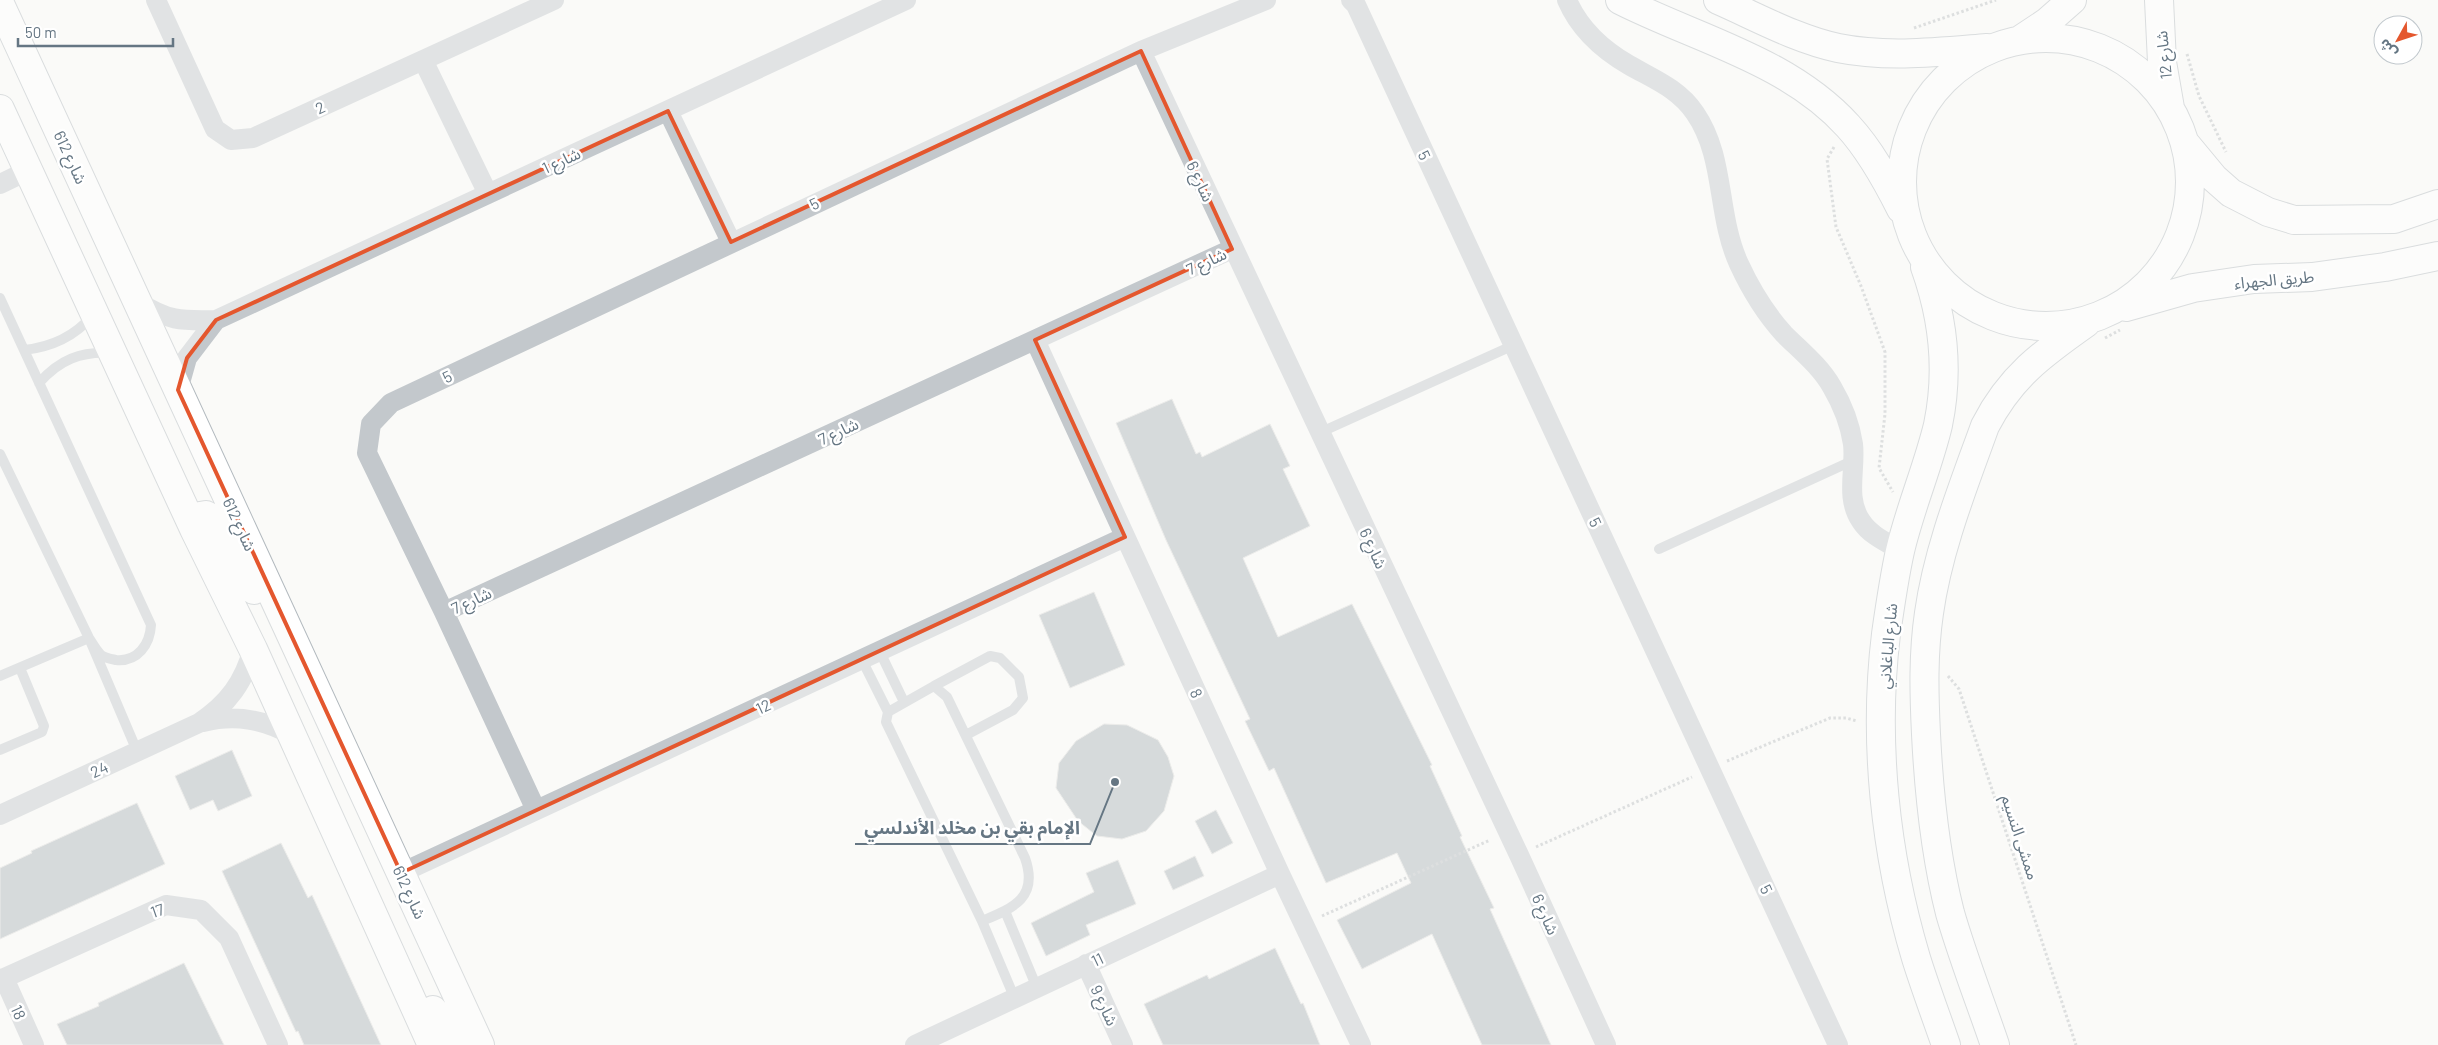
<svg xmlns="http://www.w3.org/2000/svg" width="2438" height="1045" viewBox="0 0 2438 1045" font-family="Barlow,'Noto Sans Arabic',sans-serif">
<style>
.building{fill:#aab3b9;stroke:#dcdcda}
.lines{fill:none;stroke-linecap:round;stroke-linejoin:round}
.secondary-casing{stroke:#b3babf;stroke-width:30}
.path{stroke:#bbbfc2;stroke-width:3;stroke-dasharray:2.5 2.5;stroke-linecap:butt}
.lane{stroke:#c3c8cc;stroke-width:10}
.street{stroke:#c3c8cc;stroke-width:20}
.secondary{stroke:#fff;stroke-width:28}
.marked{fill:none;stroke:#e4572e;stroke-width:4;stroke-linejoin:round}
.labels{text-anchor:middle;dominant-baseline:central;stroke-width:5;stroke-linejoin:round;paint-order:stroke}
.street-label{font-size:16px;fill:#657683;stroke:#fff}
.leader{fill:none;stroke:#657683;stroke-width:2}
.callout-dot{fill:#657683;stroke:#fff;stroke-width:2}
.callout-label{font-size:18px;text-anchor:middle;font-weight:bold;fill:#657683;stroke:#fff;stroke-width:5;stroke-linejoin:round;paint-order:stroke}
</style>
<rect width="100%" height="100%" fill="#fafaf8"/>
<path class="building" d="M1172,399L1196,454L1200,452L1202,457L1270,424L1290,466L1283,469L1310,526L1243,558L1278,637L1352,604L1432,765L1430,766L1462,836L1460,837L1494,908L1490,909L1551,1045H1482L1432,934L1362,969L1337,920L1411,883L1397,853L1326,883L1274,768L1269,771L1245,721L1250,719L1166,540L1116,423Z
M1094,592L1125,665L1070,688L1039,615Z
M1104,724L1127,725L1158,740L1168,757L1174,776L1164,811L1146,831L1122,839L1097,836L1078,821L1056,788L1059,763L1076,741Z
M232,750L252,796L218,811L213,800L190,810L175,776Z
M137,803L165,864L0,939V868L32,853L31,851Z
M1216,810L1233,843L1212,854L1195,821Z
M281,843L308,898L312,895L381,1045H304L298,1031L296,1032L222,871Z
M1195,856L1204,876L1173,890L1164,871Z
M1118,860L1136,904L1086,925L1090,935L1046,956L1031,923L1094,892L1086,873Z
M1275,948L1301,1004L1303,1003L1320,1045H1163L1144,1004L1207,975L1209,979Z
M184,963L224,1045H67L57,1024L99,1006L98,1003Z"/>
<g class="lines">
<g class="secondary-casing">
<path id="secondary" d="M1620,0C1697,39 1788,60 1848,126C1870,150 1886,179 1901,209
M1718,0C1757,17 1796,39 1838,48C1887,58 1938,52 1987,48
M2159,0L2162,62L2170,108
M0,4L480,1045
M1902 182a144 144 0 1 1 288 0a144 144 0 1 1-288 0Z
M2020,40L2047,22L2072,0
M0,109L194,529L253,649L432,1045
M2185,143L2214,178L2231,193L2268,212L2294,220L2394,219L2438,204
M1925,267C1943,317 1949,372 1938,425C1928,467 1910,508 1900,551C1894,578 1890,606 1886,634C1873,741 1885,854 1916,958C1925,987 1936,1016 1946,1045
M2126,307L2193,288L2254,279L2312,277L2385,267L2438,256
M194,529L200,516L206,515L211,518L254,590
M433,1010L452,1042L456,1045
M1995,1045C1980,1001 1963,958 1950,913C1935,854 1929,795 1926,734C1924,693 1923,654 1929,613C1938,549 1963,487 1985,426C2010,377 2042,354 2086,323"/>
</g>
<path class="path" d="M1914,28L1996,0
M2187,54L2199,96L2226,152
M1834,147L1827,159L1836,227L1861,286L1885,352V414L1879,468L1893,492
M2105,338L2120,330
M1948,676L1959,689L2076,1045
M1727,761L1830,718H1846L1857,721
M1536,847L1692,777
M1322,916L1490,840"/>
<path class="lane" d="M0,298L151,625C150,644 138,662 116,660C111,659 105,658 101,655C96,650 93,644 89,638L0,454
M24,350C52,347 74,337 92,316
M39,383C59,360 81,351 111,353
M1319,433L1514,345
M1659,549L1854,460
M880,652L904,702
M862,660L888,712L886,722L982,921L1015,999
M0,676L89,638L137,751
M934,686L990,656L1000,658L1019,677L1023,698L1013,710L966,735
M888,712L934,686L947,697L1025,858C1039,898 1013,908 982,921
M0,750L42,732L44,726L20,668
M1005,911L1037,988"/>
<path class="street" d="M156,0L215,129L231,140L253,138L554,0
M1351,0L1356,5L1838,1045
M1567,0C1579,28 1603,50 1629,65C1653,79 1678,88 1695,113C1726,158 1716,214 1739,264C1751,290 1765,313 1784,334C1801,351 1820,366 1832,387C1842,404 1850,424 1853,444C1856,469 1845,498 1861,521C1870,535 1886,542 1900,550
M1141,51L1519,855L1606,1045
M423,60L488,194
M668,111L731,242
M0,184L29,170
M137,301C167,321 181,321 216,320L906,0
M1035,340L1280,874L1361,1045
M178,390L187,358L216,320
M444,612L1232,249
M203,722C235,714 263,719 292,735
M536,810L444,612L367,453L371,424L391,403L1141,51L1266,0
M0,815L199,723C228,704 244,682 253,649
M401,873L1125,537
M1086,964L1123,1045
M4,978L34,1045
M0,980L166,905L201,910L229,938L278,1045
M915,1045L1280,874"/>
<use href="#secondary" class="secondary"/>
</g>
<path d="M0 0H2438V1045H0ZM1141,51L1232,249L1035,340L1125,537L401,873L178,390L187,358L216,320L668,111L731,242Z" fill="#fafaf8" fill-opacity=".55" fill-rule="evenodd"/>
<path class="marked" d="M1141,51L1232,249L1035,340L1125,537L401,873L178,390L187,358L216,320L668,111L731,242Z"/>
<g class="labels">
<g class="street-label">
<text transform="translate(2163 55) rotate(-96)">شارع 12</text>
<text transform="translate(320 107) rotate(-25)">2</text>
<text transform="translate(1425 155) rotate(65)">5</text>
<text transform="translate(71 157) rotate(65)">شارع 612</text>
<text transform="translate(561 160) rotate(-25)">شارع 1</text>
<text transform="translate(1201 181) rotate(65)">شارع 6</text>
<text transform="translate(814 203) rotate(-25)">5</text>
<text transform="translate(1206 261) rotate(-25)">شارع 7</text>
<text transform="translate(2274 279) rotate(-5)">طريق الجهراء</text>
<text transform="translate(447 376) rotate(-25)">5</text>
<text transform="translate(838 431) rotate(-25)">شارع 7</text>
<text transform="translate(1596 522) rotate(65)">5</text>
<text transform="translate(240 524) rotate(65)">شارع 612</text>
<text transform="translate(1374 548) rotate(65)">شارع 6</text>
<text transform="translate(471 600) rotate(-25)">شارع 7</text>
<text transform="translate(1887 646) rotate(-85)">شارع الباغلاني</text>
<text transform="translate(1197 693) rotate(65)">8</text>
<text transform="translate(763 706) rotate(-25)">12</text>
<text transform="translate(99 769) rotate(-25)">24</text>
<text transform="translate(2021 837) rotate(72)">ممشى النسيم</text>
<text transform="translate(1767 889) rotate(65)">5</text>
<text transform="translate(410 892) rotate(65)">شارع 612</text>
<text transform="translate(157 910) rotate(-19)">17</text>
<text transform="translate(1546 914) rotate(66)">شارع 6</text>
<text transform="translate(1097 959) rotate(-25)">11</text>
<text transform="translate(1105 1005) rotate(65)">شارع 9</text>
<text transform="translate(19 1012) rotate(66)">18</text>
</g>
</g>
<path class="leader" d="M1115 782L1090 844H855"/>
<circle class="callout-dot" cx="1115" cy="782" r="5"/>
<g class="callout-label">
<text x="972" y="834">الإمام بقي بن مخلد الأندلسي</text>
</g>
<g transform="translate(2398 40) rotate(230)"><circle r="24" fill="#ffffff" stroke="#c1c8cd"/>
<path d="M0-4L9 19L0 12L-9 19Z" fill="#e4572e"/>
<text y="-8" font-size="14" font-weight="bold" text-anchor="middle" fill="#657683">ش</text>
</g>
<path d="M18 38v8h155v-8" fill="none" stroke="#657683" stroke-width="2.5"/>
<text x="25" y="38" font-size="15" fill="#657683" stroke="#ffffff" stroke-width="4" paint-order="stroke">50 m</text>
</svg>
